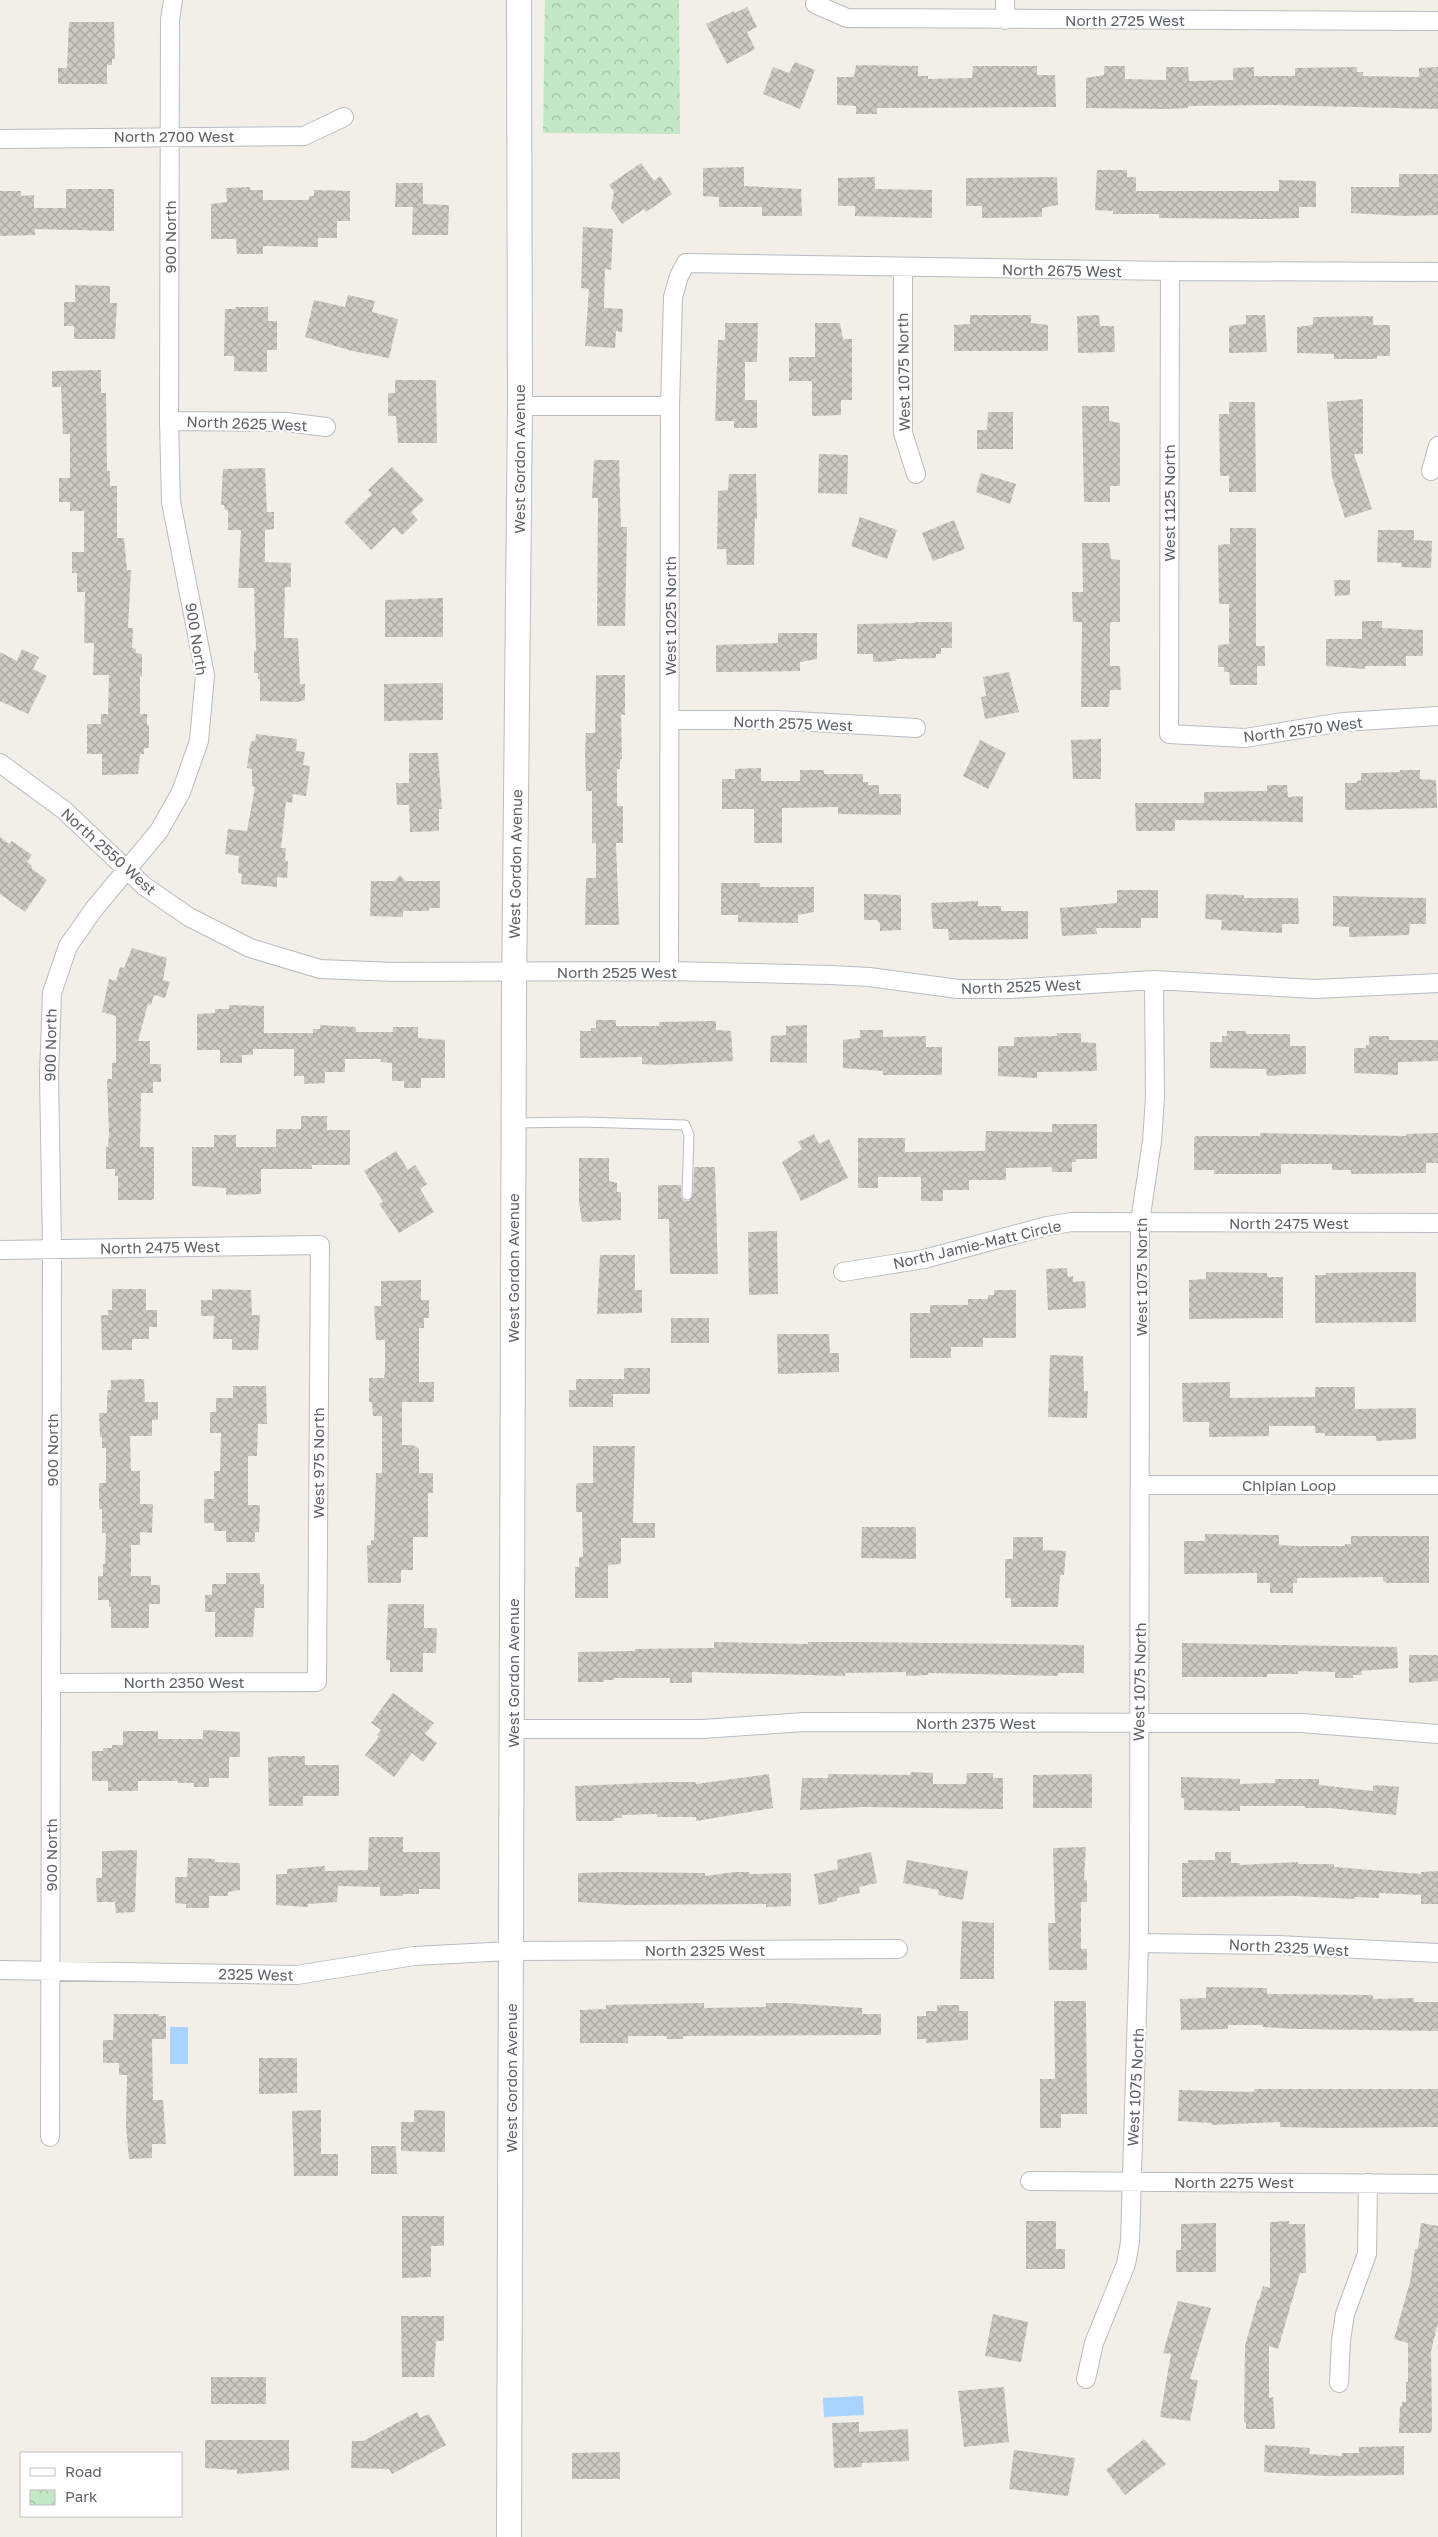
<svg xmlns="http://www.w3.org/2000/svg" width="1438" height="2537" viewBox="0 0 1438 2537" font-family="'Golos Text',sans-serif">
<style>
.park{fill:url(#park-crowns)}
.water{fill:#a8d3ff}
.building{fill:url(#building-cross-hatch)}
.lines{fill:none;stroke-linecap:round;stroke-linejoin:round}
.service-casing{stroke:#b9bcc0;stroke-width:11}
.minor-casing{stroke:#b9bcc0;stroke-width:20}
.secondary-casing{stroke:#babdc2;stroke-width:26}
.service{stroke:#fff;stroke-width:9}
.minor{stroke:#fff;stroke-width:18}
.secondary{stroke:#fff;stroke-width:24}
.labels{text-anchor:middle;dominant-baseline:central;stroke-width:4.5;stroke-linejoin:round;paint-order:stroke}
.street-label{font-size:15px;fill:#5e6267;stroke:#fff}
</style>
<defs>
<pattern id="park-crowns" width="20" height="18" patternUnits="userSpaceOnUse" patternTransform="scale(1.25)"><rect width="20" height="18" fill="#c3e8c6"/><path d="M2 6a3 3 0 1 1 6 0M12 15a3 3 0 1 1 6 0" fill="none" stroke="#a2bfa5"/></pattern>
<pattern id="building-cross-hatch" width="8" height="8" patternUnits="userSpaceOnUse" patternTransform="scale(1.25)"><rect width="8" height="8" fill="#cccac4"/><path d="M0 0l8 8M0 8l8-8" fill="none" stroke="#a9a7a3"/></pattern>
</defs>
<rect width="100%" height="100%" fill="#f1efe7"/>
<path class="park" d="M545,0H679L680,134L543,133Z"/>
<path class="water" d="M170,2027H188V2064H170Z
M863,2396L864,2415L824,2417L823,2398Z"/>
<path class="building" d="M747,7L757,27L747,32L755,49L727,64L706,24L734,11L735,13Z
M69,22H114L115,59H112V65H107V84H58V68H67Z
M795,62L815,70L800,109L763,94L773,67L789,73Z
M856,65L918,66V76H928V79L972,78L973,66H1037V75H1055L1056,107L877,108V114H856V106L837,105V77H854Z
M1104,66H1125V79L1166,80V67H1188L1189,81L1233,80V68L1254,67V76H1295V68L1357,67V72H1363V76L1419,77V68L1438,67V109L1267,105L1188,106V108L1167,109L1086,108V78L1104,75Z
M641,163L654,181L660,176L672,194L646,212L644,209L622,224L611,208L614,192L609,185Z
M744,167V186L801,189L802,216H762V207H719V197L703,196V168Z
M1097,170H1127V177H1136V191H1279V180L1316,181V207H1299V218L1262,219L1159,218V214H1113V211L1095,210Z
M1399,174H1438V215L1405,216L1351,213V187H1399Z
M875,177V189L932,190V218L855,216V206H838V178Z
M1057,177L1058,205L1042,208V217L982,218V206H966V178Z
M396,183H423V204L449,205L448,235H412L413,207H395Z
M250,187V190H263V200H309V196H314V190L350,191V221H337V238H318V247L263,246V254H237L236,239H211V204L227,202L226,188Z
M66,189H114V231L35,229V235L0,236V191H21V196L34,195V208H66Z
M583,227L613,229L611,270L605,269L604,308L623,309L622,332L616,331L615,348L585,346L589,289L581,288Z
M75,285L110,286V303H117L115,339H74V326H64V302H75Z
M348,295L375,301L372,312L398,319L389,358L352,351L305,337L314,300L345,307Z
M235,307H268V321H277V350H267V372L234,371V356H224L225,309H235Z
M970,315H1031V323L1048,325V351H954V325L970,324Z
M1099,315L1100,326H1114L1115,352L1078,353L1077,316Z
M1246,315H1265L1267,352L1229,353V326L1246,324Z
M1373,316V325H1390V356H1377V359H1334V354L1297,353V327L1313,325V317Z
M725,323H758L757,362H745V400H757V428H734V421H715L718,340H725Z
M815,323H840L843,339H852V400H841V415L812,416V381H789V357H815Z
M101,370V393H106L107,471H110V486H117V538H124L127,570H131L128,628H133L132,648L136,649V653L142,654V677L140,676V714H147V725H149V748H144V754H140L138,774L102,775V754H87V724H101V714H108L109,675H93L94,643H84L85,592H77V573H72V552H84V511H70V502H59V478H70V434H63L61,387H52V371Z
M395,380H436L437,443H398L396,416H388V393H395Z
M1363,399V454H1354L1372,509L1345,518L1332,477L1327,402Z
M1229,402H1255L1256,492H1229V476H1220L1219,414H1229Z
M1082,406H1109V421L1120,423V486H1110V502H1084Z
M988,412H1013V449H977V430H987Z
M819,454L848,455L847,494L818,493Z
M594,460H619L621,527H627L625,626H597L598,498H592Z
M392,467L424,500L411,512L418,520L402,535L394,527L371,550L344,522L372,494L368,490Z
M265,468L267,512H274V529L265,530V562L291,563V587H285L284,638H298L300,684H305V700L298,702L260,701V679H258V673H254V651H256L254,588H238L241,530H228V510H225L224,505H221L223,469Z
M981,473L1016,484L1010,504L976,492Z
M729,474H756L757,519H755L754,565H727L726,549H717L718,491L728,490Z
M860,517L897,530L887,559L851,546Z
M954,520L965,549L933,561L922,533Z
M1230,528H1256V646H1265V666H1257V685H1230L1229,672H1224V667H1218V645L1229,644V604H1219L1218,545L1230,544Z
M1378,530H1414V540L1432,541L1431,568L1401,567L1402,563L1377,562Z
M1082,543H1109L1111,559L1120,560V622H1111L1110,627V666H1120L1121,690H1110L1109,707H1081L1082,622H1073L1072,592H1083Z
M1334,580H1350V595L1335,596Z
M443,598V637H385V600Z
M1362,621H1382V628L1423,630V656H1406V666H1365V669L1326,666V639H1362Z
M914,622H952V648H941V654H936V658L896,659V661L873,662V654H857V624L915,623Z
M778,633H817V659L800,662V671L716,672V645L778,643Z
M22,649L39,657L33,669L47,676L28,714L0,701V652L17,661Z
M1009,672L1019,712L985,719L981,697L986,696L983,677Z
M596,675H625V715H621L622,759H620V769H617V806H623V843H616L619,925H585L586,878H596V843H592V791H586L585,753L586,733H595Z
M443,683V720L384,721V684Z
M256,734L297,739L296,751L305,752L303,765L310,766L306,796L293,794L292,803L286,802L281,848H286L285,861H288L287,878L277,877V887L241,884L242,874L238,873L239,856L225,854L228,829L247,831L255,787L252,786V769L247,768L250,745L252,741H255Z
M1101,739V779H1073L1071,740Z
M980,740L1006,753L988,789L963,776Z
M409,753H438L442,809H439V831L410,832L409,805H397L396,783H409Z
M761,768V781H800V770H824V774H863V782H868V785H879V794H901V815L838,814V807L782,808V843H754V809H722V779H735V769Z
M1400,770H1420V779L1436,780L1437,808L1345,810V783H1357V781L1361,780V773L1400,772Z
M1267,785H1287L1288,797L1303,796V822L1175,820V831H1136L1135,803H1204V792L1267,791Z
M0,837L9,844L12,841L32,855L27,862L32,866L31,868L47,880L25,912L0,894Z
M400,875L405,881H440V908H429V911H403V917L370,916L371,881H395Z
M721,883H760V887H814V912L798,915V923L738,922V915H721Z
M1117,890H1158V918H1141V928H1096L1097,934L1062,936L1060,908L1117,903Z
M864,894L901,895V930L880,931V924L877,920H864Z
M1206,894L1244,895V898H1298L1299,921L1298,924H1282V933L1221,930L1222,920L1205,919Z
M1333,896L1426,898V924H1410L1409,935L1349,937V927L1333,926Z
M978,901V906H1001V911H1028V939L949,940L948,929H933L931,903Z
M132,948L167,958L163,980L170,982L165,998L154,995L151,1005L148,1004L138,1041H150V1064H161V1082H153V1093H141L140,1147H154V1198L152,1200H118V1176H115V1169H106V1147H108L109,1134L107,1079H112V1063H116V1016L102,1012L109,979L116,981L120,967L124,968Z
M229,1005L264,1006V1033H313V1029H320V1025L356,1027V1032H393V1027H418V1038L445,1040V1078H421V1088H404V1081H392V1063L381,1062V1059H345V1072H325V1083L304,1084V1076H294V1049H253V1055H242V1063H220V1050H197V1014L215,1013V1009H229Z
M596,1020H616V1026H659V1022L716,1021V1030L731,1031L733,1061L659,1065L642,1064V1057L580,1058V1031H591V1028H596Z
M807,1025V1063L770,1062L771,1036L786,1035V1026Z
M860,1030H883V1037L926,1036V1047H942V1075H883V1071L843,1068V1040L860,1038Z
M1227,1031H1246V1034H1290V1046H1306V1074L1267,1076L1266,1069L1210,1068V1042H1222V1036H1227Z
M1057,1033H1081V1042L1096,1043L1097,1071L1037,1072V1078L998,1076V1046H1014V1037L1057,1036Z
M1369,1036H1389V1040H1438V1061L1398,1062V1075L1354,1073V1048H1366V1045H1369Z
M301,1116H327V1130H350V1165H312V1169H261V1194L226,1195V1188L192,1186V1147H214V1135H236V1147H276V1129H301Z
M1052,1124H1097V1159H1076V1162H1072V1172H1052V1167L1006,1168V1180H969V1190H943V1201H921V1177H878V1188H858V1138H905V1152L985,1151L986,1131L1052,1132Z
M1260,1133L1406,1136V1134L1438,1133V1163H1426V1173L1351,1174V1170H1332V1164H1281V1174H1214V1170H1194V1138L1196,1136H1260Z
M814,1134L819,1144L829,1139L848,1178L801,1201L782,1162L802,1149L798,1142Z
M396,1151L408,1170L415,1165L427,1184L420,1189L434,1212L399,1233L379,1204L383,1202L364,1171Z
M579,1158H609V1181L617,1183V1192H621V1220L582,1222L579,1202Z
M694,1167H715L718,1274H670L669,1219H658V1185H681V1197L684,1201H689L693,1195Z
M777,1231L778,1294L749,1295L748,1232Z
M600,1255H635V1290H642V1313L597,1314Z
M1067,1268L1068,1277L1073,1276V1282L1085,1281L1086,1308L1048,1310L1046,1269Z
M1206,1272L1267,1273V1277H1283V1318L1189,1319V1280L1206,1279Z
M1396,1272H1416V1322L1315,1323V1275H1326V1273Z
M421,1280V1300H429V1318H424V1328H419V1382H434V1402H402V1445H413L419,1449V1473H433V1493H428V1537H413V1570H401V1583H368L367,1545H371V1540H374L376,1473H382V1416H373L372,1402H369V1378H384L385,1372V1340H376L374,1306H381V1281Z
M112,1289H146V1310H157V1327H149V1339H132V1350H102L101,1315H108V1310H112Z
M212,1289L251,1290L252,1315H260L258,1350H232V1339H213L214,1316H201V1300H212Z
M994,1290H1016V1338H983V1347H951V1358H910V1313H930V1305H968V1299H988V1295H994Z
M671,1318H709V1343H671Z
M777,1334H829L830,1353H839V1372L778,1374Z
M1050,1355L1083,1356L1084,1391H1088L1087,1418L1048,1417Z
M624,1368H650V1394H613V1407H569V1390H576V1379H624Z
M144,1379L145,1402H158V1420H152V1436H130L131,1471H140V1504H153L152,1533L140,1532V1545H131V1576H151V1585H160V1604H149V1628H111V1607H109V1600H98V1576H103V1564H105L106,1533H102V1509H99V1483H106V1448H102V1437H100L99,1413H107V1397L108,1390H111V1380Z
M1230,1382V1398L1315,1397V1387H1355V1409L1416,1408V1439L1376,1441V1436H1325V1433H1315V1426H1269V1436L1209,1437V1422H1183L1182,1383Z
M233,1386H266L267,1424H258L257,1456H248V1505H260L259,1532H255V1542H226V1531H214V1523H204V1499H214V1471H220L221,1433H210V1412H216V1398H233Z
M593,1446H635L633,1523H655V1538H621V1564L608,1565V1598H575V1567H579V1557H583L582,1512H576V1486L578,1483H593Z
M862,1527H916V1559L861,1558Z
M1205,1534L1279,1535V1545L1297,1546H1345V1544H1351V1536H1429V1583H1387L1383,1581V1577L1297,1578V1583H1293V1593H1270V1583H1257V1573L1184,1574V1541H1205Z
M1013,1537H1043V1550L1066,1551L1064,1575H1060L1058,1607H1011V1598H1005V1559H1013Z
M226,1573H260V1584H264V1608H255L253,1637H215V1612H205V1595H212V1584H226Z
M388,1604H424V1628H437L436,1653H423V1672H390V1660H386Z
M714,1642L808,1644V1642H859L1084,1645V1673H1058V1676L928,1673V1675L906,1676V1672L845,1673V1676L692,1672V1683H670V1678H614V1680H604V1682H578V1652L635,1651V1649L714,1648Z
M1182,1643L1397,1647L1398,1668L1361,1671L1362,1675H1353V1678H1335V1672L1298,1671V1674H1267V1677H1182Z
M1409,1655H1438V1681L1409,1683Z
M393,1693L434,1723L425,1734L437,1743L423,1762L412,1753L394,1777L365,1755L379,1737L377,1735L381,1730L371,1723Z
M203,1730L240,1732V1757H229V1778H209V1787H194V1783H178V1781H138V1791H108V1781H92V1751H103V1748H112V1745H123V1731H158V1739H203Z
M280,1756H305V1765H339V1796H303V1806H269L268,1757Z
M911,1772L933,1773V1784H966L967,1773H993V1778H1003V1809L863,1807L800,1810L802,1778H828V1774L910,1775Z
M769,1774L773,1808L696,1821V1817H657V1814L622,1815V1818H614V1821H576L575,1786L670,1782H696V1784Z
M1092,1774V1808H1033V1775Z
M1181,1777L1240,1779V1784L1275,1783V1779H1319V1785L1373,1791V1786L1378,1785L1399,1787L1396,1815L1330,1808H1305V1806H1240V1811L1184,1810V1798H1181Z
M369,1837H403V1852H440V1889H419V1894H403V1896H380V1887L338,1886L337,1902L308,1904V1907L276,1905V1874H287V1869L325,1866V1871L368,1870Z
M1086,1847L1084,1880H1087V1902H1081V1949H1087V1970H1049L1048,1923H1055L1053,1848Z
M137,1850L135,1912L116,1913L115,1902H97L96,1878H102V1851Z
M871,1852L877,1883L859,1887L860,1893L837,1898V1901L819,1905L814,1874L838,1869L837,1860Z
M1215,1852H1231V1863H1240V1865L1298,1862V1864H1334V1867L1421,1874V1872L1438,1871V1904H1421V1895L1379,1893V1898L1355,1897V1899L1295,1896L1182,1897V1863H1188V1860H1215Z
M188,1858L215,1859V1862L240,1863V1890L228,1892V1896H209V1908H186V1904L175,1903V1877H187Z
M907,1860L968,1871L963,1900L938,1895L939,1890L903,1883Z
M616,1872L705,1873V1876L735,1872H749L750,1874L791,1873V1906L766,1907V1904L627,1905L578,1902V1873Z
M962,1921L994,1923V1979H960Z
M1206,1987L1267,1988V1994L1373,1995V1999L1414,1998V2002H1438V2031L1296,2029L1263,2027V2025H1228V2029L1181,2030L1180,1999L1206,1998Z
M1054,2001H1086L1087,2114H1061V2128H1040V2079H1055Z
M704,2003V2008L766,2007V2003H788L862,2008V2014H881V2035L683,2036V2039H667V2036H628V2043H580V2010L606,2009V2005Z
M937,2005H959V2011H968V2040L926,2043V2039H917V2016H926V2011H937Z
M114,2014H159V2016H166V2039H152L153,2100H163L166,2144H152V2158L129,2159L126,2126L127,2075H119V2063H103V2040H113Z
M259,2058H297V2093L259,2094Z
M1254,2089H1438V2127L1330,2128L1280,2127V2122L1212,2125V2123L1178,2121L1179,2090L1254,2092Z
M321,2110V2154H338V2176H294L292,2111Z
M414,2110L445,2111V2152L401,2151V2122H414Z
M371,2146H396L397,2174H371Z
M402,2216H444V2246H431V2277L402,2278Z
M1026,2221H1056V2249H1065V2269H1026Z
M1289,2221V2224H1305L1306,2273H1300L1278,2349L1269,2346V2398L1273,2397L1275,2429H1246V2423L1244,2422L1245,2346L1258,2299L1259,2300L1263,2286L1270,2288V2222Z
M1216,2223V2272H1176V2250H1181V2224Z
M1421,2223L1438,2226V2323L1431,2351L1432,2427L1431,2433H1399L1400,2406H1402V2402H1406V2382H1408V2343L1394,2339L1410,2282L1415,2249H1418Z
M1178,2301L1211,2308L1190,2379L1198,2380L1190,2421L1160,2417L1171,2354L1163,2353Z
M993,2314L1028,2322L1021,2362L985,2356Z
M401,2316H444V2341H436L434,2377H402Z
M211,2377H266V2404H211Z
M1004,2387L1009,2442L964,2447L958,2391Z
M417,2412L420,2418L429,2414L446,2445L392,2474L389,2469L351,2468L352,2441H363Z
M859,2422V2432L908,2429L909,2461L862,2463V2467L834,2468L832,2423Z
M1144,2439L1166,2464L1125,2495L1106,2470Z
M205,2440H289V2470L237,2474V2470L205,2468Z
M1265,2445L1310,2448L1309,2454L1342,2456V2453H1359V2447L1404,2446V2475L1327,2476L1264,2472Z
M1014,2450L1075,2458L1068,2496L1009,2489Z
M620,2452V2479H572V2453Z"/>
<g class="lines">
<g class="service-casing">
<path id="service" d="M514,1123L582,1122L685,1125L689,1135L687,1195"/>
</g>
<g class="minor-casing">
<path id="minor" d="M1005,0V20
M815,4L847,18L1438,21
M0,139L304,136L344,117
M903,268V433L916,474
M1170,271L1169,734L1245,738L1343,722L1438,716
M520,406H670
M169,421L286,422L326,427
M1431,471L1438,446
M670,720H778L916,728
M0,763L64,810L144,886L189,917L250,948L320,969L395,972L669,971L831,975L869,977L958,989H1010L1154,980L1315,989L1438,983
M669,971L670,406L673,297L679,276L686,263L1170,271L1438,272
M0,1250L320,1245L317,1682L51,1683
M843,1272L924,1259L1047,1226L1072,1222L1438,1223
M1141,1485H1438
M513,1729H703L804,1722L1302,1723L1438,1734
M1139,1943L1277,1945L1438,1953
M0,1970L297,1975L414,1956L511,1951L898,1949
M50,2137L52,1248L49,1075L52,993L68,946L94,909L159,831L181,792L199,741L205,675L171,502L169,421L170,20L173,0
M1030,2181L1438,2184
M1086,2379L1094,2343L1126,2264L1130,2242L1139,1943L1140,1222L1152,1141L1155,1098L1154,980
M1339,2383L1341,2340L1345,2314L1367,2254L1368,2183"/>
</g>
<g class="secondary-casing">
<path id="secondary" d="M509,2537L514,995L520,406L519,0"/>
</g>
<use href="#service" class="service"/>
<use href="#minor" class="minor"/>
<use href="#secondary" class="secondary"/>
</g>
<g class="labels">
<g class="street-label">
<text x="1125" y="20">North 2725 West</text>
<text x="174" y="136">North 2700 West</text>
<text transform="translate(170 237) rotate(-90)">900 North</text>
<text transform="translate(1062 270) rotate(1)">North 2675 West</text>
<text transform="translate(903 372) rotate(-91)">West 1075 North</text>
<text transform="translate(247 423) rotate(2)">North 2625 West</text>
<text transform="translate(519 459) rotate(-90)">West Gordon Avenue</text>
<text transform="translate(1169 503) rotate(-90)">West 1125 North</text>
<text transform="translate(670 616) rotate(-90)">West 1025 North</text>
<text transform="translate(197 639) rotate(81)">900 North</text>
<text transform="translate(793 723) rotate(2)">North 2575 West</text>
<text transform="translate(1303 729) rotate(-7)">North 2570 West</text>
<text transform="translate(109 851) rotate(42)">North 2550 West</text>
<text transform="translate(515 864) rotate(-89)">West Gordon Avenue</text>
<text x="617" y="972">North 2525 West</text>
<text transform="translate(1021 986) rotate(-2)">North 2525 West</text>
<text transform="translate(50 1045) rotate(-89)">900 North</text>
<text x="1289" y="1223">North 2475 West</text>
<text transform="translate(977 1244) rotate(-13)">North Jamie-Matt Circle</text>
<text transform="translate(160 1247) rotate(-1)">North 2475 West</text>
<text transform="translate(513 1268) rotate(-90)">West Gordon Avenue</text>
<text transform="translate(1141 1277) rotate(-90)">West 1075 North</text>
<text transform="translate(52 1450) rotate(-90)">900 North</text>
<text transform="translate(318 1463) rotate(-90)">West 975 North</text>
<text x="1289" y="1485">Chipian Loop</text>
<text transform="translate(513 1673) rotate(-90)">West Gordon Avenue</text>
<text x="184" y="1682">North 2350 West</text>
<text transform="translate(1139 1682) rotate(-89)">West 1075 North</text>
<text x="976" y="1723">North 2375 West</text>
<text transform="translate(51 1855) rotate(-90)">900 North</text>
<text transform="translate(1289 1947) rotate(3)">North 2325 West</text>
<text x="705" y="1950">North 2325 West</text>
<text transform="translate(256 1974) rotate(1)">2325 West</text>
<text transform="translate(511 2078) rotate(-90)">West Gordon Avenue</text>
<text transform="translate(1135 2087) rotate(-87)">West 1075 North</text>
<text x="1234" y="2182">North 2275 West</text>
</g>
</g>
<rect x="20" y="2452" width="162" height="65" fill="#ffffff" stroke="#bfc0c2"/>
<rect x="30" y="2468" width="25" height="8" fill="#ffffff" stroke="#bfc0c2"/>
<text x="65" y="2477" font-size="15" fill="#5e6267">Road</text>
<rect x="30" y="2490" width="25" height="15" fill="url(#park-crowns)" stroke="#bfc0c2"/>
<text x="65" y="2502" font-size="15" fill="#5e6267">Park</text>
</svg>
